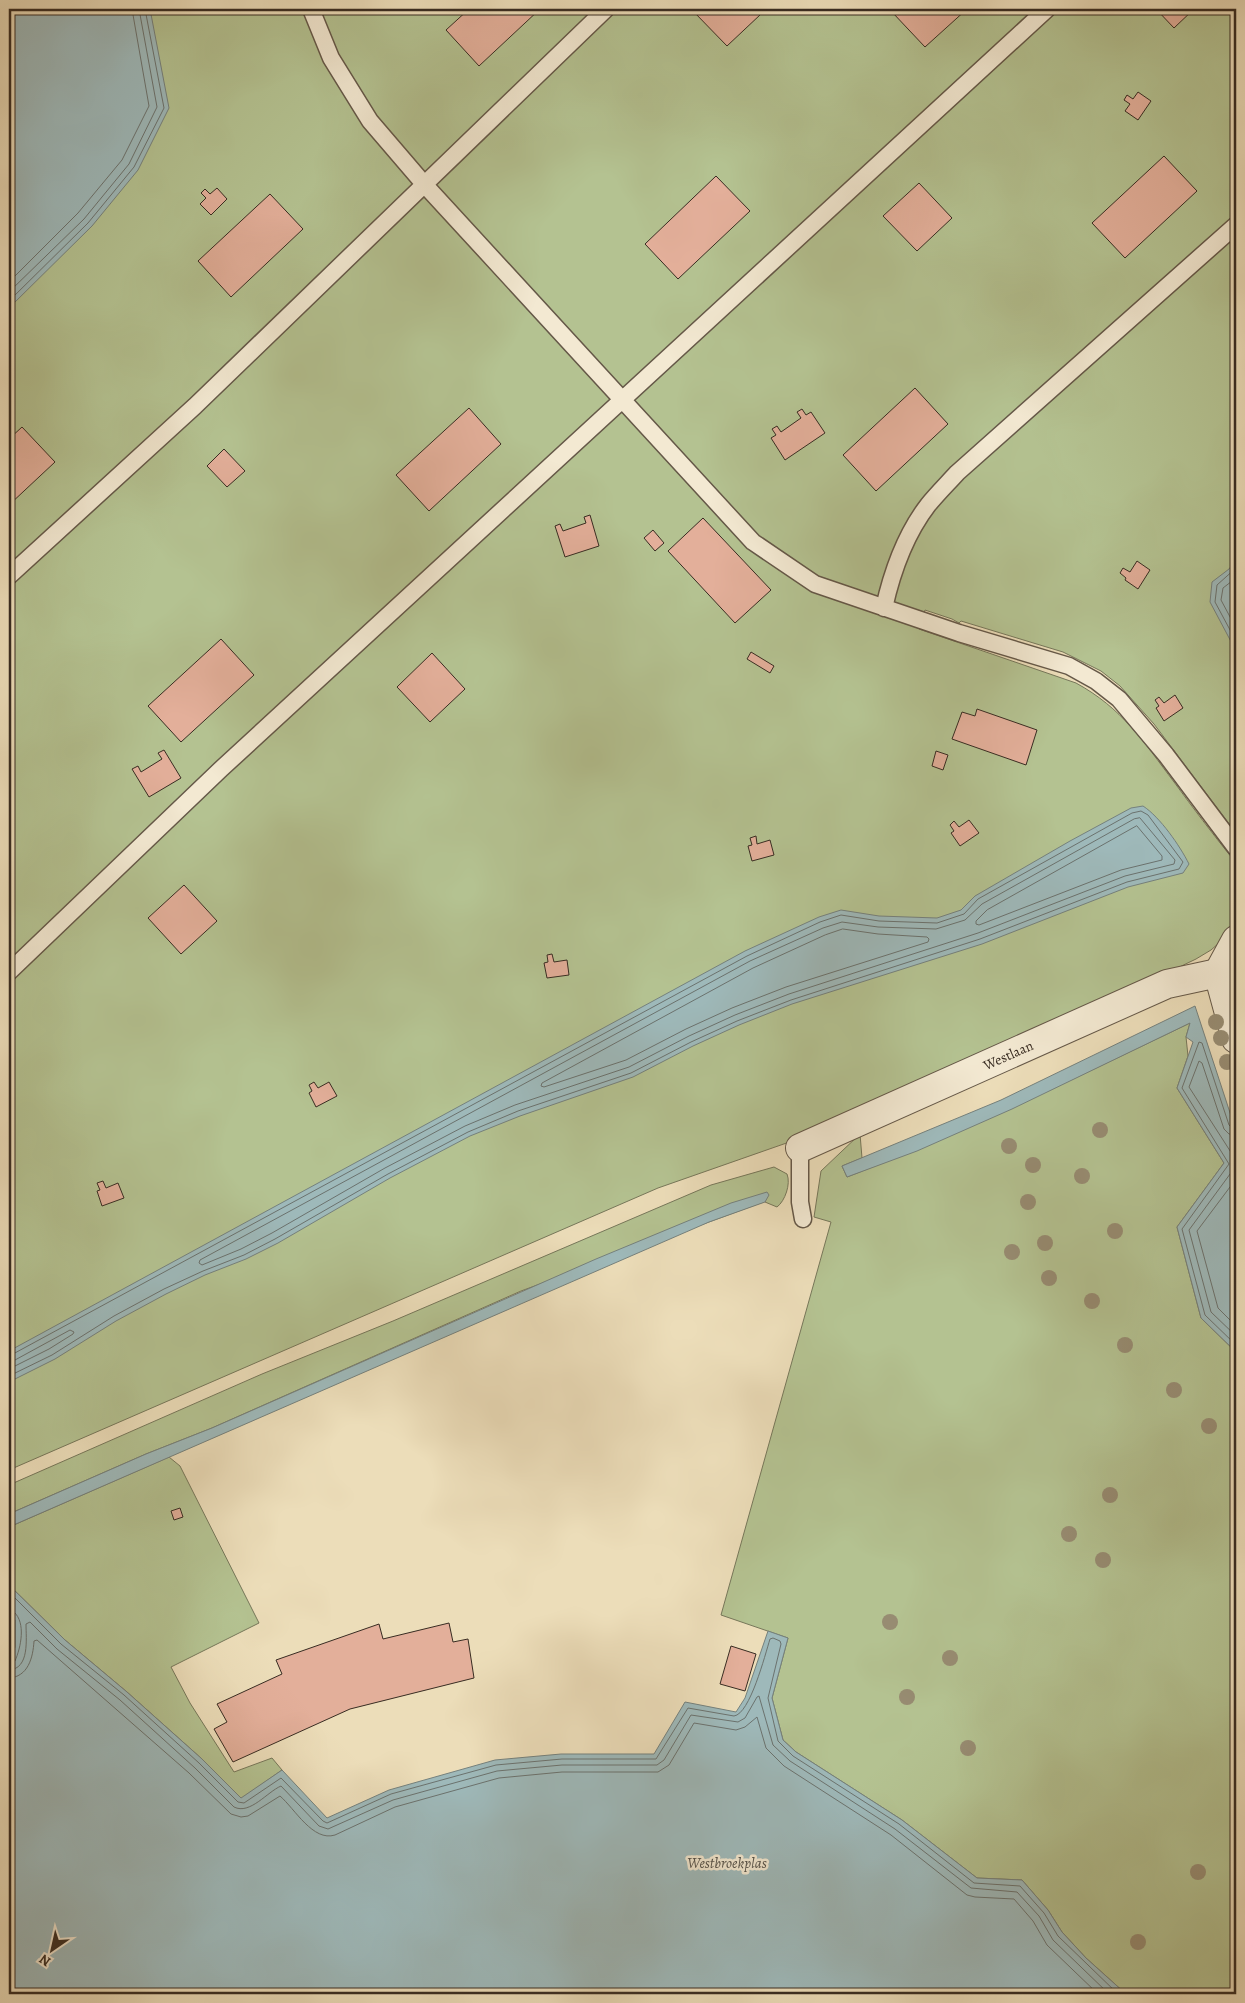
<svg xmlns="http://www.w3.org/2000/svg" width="1245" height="2003" viewBox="0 0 1245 2003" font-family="Alegreya,serif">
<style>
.green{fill:#b4c291;stroke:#76775a}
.water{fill:#9eb9ba;stroke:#75817d}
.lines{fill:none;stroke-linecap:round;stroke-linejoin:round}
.shore{stroke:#6b726e;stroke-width:1}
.building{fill:#e3af9a;stroke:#382c22}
.lane-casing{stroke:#655848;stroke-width:19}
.street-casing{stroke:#655848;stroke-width:30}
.lane{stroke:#f3e9d2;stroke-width:16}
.street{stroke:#f3e9d2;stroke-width:28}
.tree{fill:#978c72}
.labels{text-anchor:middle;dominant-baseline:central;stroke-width:5;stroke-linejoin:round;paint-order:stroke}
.street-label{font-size:14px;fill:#382c22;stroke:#f3e9d2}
.water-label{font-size:15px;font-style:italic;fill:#524f48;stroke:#f3e9d2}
</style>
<rect width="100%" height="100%" fill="#ecddb9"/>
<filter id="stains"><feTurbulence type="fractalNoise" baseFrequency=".004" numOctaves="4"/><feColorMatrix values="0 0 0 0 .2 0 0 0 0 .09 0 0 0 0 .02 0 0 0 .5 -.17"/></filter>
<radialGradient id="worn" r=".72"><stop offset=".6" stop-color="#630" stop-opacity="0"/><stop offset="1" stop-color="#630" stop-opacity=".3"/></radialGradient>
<path class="green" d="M9,9H1236V833L1154,724L1120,686L1101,671L1063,652L961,621L959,623L952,619L925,610L919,629L1076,683C1122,708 1143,741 1174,782C1193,808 1212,833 1232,858L1236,868V923L1226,937L1211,950L1196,959L1111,1000L798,1139L658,1188L9,1470Z
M1190,1023L1186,1037L1188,1056L1177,1088L1224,1163L1177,1227L1201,1318L1236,1352V1994H1126L1086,1958L1062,1932L1048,1910L1022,1880L977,1878L902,1820L796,1752L783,1740L772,1698L788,1638L721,1615L831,1222L814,1217L821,1171L860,1134L862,1158L842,1166L847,1177C965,1132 1077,1077 1190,1023Z
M774,1167L787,1174C791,1184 785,1201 777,1207L765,1202L766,1201L521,1291L212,1428L146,1454L9,1514V1485L262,1374L393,1321L711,1185Z
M169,1457L180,1466L259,1623L171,1667L190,1703L234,1772L272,1758L282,1770L241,1799L202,1759L127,1692L65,1640L9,1585V1527Z
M9,1613L15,1619V1647L9,1665Z"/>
<path class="water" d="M9,9H150L169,108L138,170L92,226L9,308Z
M1236,560V651L1210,602L1212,582L1229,569Z
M1143,806C1160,817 1180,846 1189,864L1183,873L1128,887L982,944L792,1004L739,1025L693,1046L633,1077L520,1116L470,1136L390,1178L278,1243L246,1259L205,1275L166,1294L116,1321L55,1359L9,1382V1351L745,951L819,917L841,910L879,916L937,918L961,910L975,896L1070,841L1131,808Z
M1195,1006L1236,1131V1352L1201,1318L1177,1227L1224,1163L1177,1088L1193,1042L1186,1037L1190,1023L1012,1109L917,1151L847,1177L842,1166L1001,1100Z
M767,1192L769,1195L765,1202L709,1222L9,1527V1514L146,1454L212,1428L596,1259L731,1203Z
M9,1585L65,1640L127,1692L202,1759L241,1798L282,1770L327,1818L389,1790L495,1760L561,1754H654L685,1702L736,1712L745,1698L768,1631L788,1638L772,1698L783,1740L796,1752L902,1820L977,1878L1022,1880L1048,1910L1062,1932L1086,1958L1126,1994H9V1665L15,1647V1620L9,1613Z"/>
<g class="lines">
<path class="shore" d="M9,282L78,213L122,160L149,106L132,9
M9,292L84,219L129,164L157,107L139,9
M9,301L88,223L134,167L164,108L145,9
M1236,568L1217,585L1215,602L1236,641
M1236,578L1223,588L1221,600L1236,628
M1140,818L1175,860L1174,864L1125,876L978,933L789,994L735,1015L689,1036L629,1067L515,1105L465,1126L385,1168L272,1233L241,1249L202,1265L199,1263L200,1260L750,961L823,928L842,922L878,927L936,929L965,920L982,904L1134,819Z
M1137,826L1162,856V860L1121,870L979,925L976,924V921L987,910Z
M843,929L878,934L927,937L929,939L928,942L786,987L732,1008L686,1029L626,1060L544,1087L541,1086L542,1083L753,968L825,935Z
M1236,1129L1232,1128L1229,1125L1202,1043L1199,1042L1182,1088L1229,1164L1182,1229L1205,1315L1236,1345
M1236,1135L1229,1134L1224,1129L1202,1063L1199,1061L1189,1087L1234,1157L1235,1163L1233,1170L1189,1230L1211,1312L1236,1336
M1236,1179L1197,1231L1218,1308L1236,1326
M9,1355L13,1354L747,956L820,922L841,915L879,921L937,923L964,914L978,899L1132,813L1141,811L1148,815L1183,862L1179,869L1127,882L980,939L791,1000L737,1021L691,1042L631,1073L518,1111L468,1132L388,1174L275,1239L244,1255L203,1271L164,1289L114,1316L52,1355L9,1376
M9,1361L15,1360L70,1330L74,1332L73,1334L49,1349L9,1369
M9,1592L61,1644L124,1695L199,1763L238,1802L244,1803L281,1778L323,1821L327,1823L391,1794L496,1765L562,1759H656L688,1708L734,1716C750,1714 765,1655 770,1639L773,1638L780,1641L781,1644L768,1698L778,1741L793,1756L899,1824L974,1883L1020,1886L1044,1913L1058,1936L1118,1994
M9,1610L14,1612C26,1623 21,1647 15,1661L9,1664
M9,1670C30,1669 26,1639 26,1624L30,1622L57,1649L120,1700L195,1768L234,1807C250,1815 267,1792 281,1786L319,1826L328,1829L393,1800L497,1771L562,1765H657L664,1760L691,1715L738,1722L745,1718L757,1697L759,1696L773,1745L790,1761L895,1829L971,1888L1017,1892L1039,1916L1053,1940L1109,1994
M9,1678C28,1677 33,1658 34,1641L37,1640L189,1773L231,1814L241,1817L248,1816L280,1796C295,1809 313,1842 335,1835L395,1807L499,1778L562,1772H658L669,1765L694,1723L736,1730L745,1727L757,1717L766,1748L784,1766L891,1835L967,1895L975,1897L1014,1899L1033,1921L1047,1945L1098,1994"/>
</g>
<path class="building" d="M469,9H540L479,66L446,30Z
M695,9H757L761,14L727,46L693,11Z
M896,9H967L925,47L892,12Z
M1156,9H1194L1174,28Z
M1138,92L1151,101L1138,120L1125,111L1130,104L1124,100L1127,95L1133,99Z
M1164,156L1197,191L1125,258L1092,223Z
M716,176L750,211L678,279L645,244Z
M919,183L952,218L917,251L883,216Z
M217,188L227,199L211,215L200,204L206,198L201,193L205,189L210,194Z
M270,194L303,229L231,297L198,261Z
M915,388L948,424L876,491L843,455Z
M469,408L501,444L429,511L396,475Z
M802,409L806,415L811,412L825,433L785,460L771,438L776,435L772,429L777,426L781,432L801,418L797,412Z
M22,427L55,462L9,505V439Z
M224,449L245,471L227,487L207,466Z
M590,515L599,546L565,557L555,526L560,524L563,531L586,523L584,517Z
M703,518L771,590L735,623L668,551Z
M653,530L664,543L655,551L644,538Z
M1137,561L1150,570L1138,589L1125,580L1126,578L1120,573L1123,568L1130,572Z
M221,639L254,675L181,742L148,706Z
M751,652L774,666L770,673L747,659Z
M432,653L465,689L430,722L397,687Z
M1175,695L1183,708L1164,721L1156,708L1159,706L1155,700L1159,697L1164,703Z
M977,709L1037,730L1026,765L952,739L962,712L975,716Z
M164,750L181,778L149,797L132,769L138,766L141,772L162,759L158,753Z
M936,751L948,755L943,770L932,766Z
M969,820L979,833L960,846L951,833L954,831L950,825L954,821L959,827Z
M756,836L757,844L770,840L774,855L752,861L748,846L752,845L750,838Z
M184,885L217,921L181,954L148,918Z
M552,954L554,962L567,960L569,975L547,978L544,963L548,962L547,955Z
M314,1082L318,1088L329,1082L337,1096L316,1107L309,1093L312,1091L309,1085Z
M103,1181L106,1188L118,1183L124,1198L102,1206L97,1191L100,1190L97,1183Z
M180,1508L183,1517L174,1520L171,1511Z
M449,1623L453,1642L468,1639L474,1678L350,1709L233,1762L214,1729L227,1722L217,1704L282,1674L276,1660L379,1624L383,1639Z
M731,1646L756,1654L745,1691L720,1684Z"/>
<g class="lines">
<g class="lane-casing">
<path id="lane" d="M311,9L331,58L370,121L424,184L753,542L815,584L959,633L1069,666L1096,681L1119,699L1166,755L1236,848
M9,576L195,406L606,9
M884,608C892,572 905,535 928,505C937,494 947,484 957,473L1236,225
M9,972L221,769L1047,9
M800,1148V1202L803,1219"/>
</g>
<g class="street-casing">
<g id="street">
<path d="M1236,940L1218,973L1236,1039"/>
<path id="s1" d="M800,1148L1167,984L1218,973"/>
</g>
</g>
<use href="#lane" class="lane"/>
<use href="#street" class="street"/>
</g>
<g class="tree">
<circle cx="1216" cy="1022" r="8"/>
<circle cx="1221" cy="1038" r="8"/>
<circle cx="1227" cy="1062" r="8"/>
<circle cx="1100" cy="1130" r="8"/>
<circle cx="1009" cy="1146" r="8"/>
<circle cx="1033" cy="1165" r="8"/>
<circle cx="1082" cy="1176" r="8"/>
<circle cx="1028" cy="1202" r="8"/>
<circle cx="1115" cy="1231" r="8"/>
<circle cx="1045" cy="1243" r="8"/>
<circle cx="1012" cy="1252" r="8"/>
<circle cx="1049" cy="1278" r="8"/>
<circle cx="1092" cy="1301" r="8"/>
<circle cx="1125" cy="1345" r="8"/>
<circle cx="1174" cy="1390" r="8"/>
<circle cx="1209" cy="1426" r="8"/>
<circle cx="1110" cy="1495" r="8"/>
<circle cx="1069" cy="1534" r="8"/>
<circle cx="1103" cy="1560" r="8"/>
<circle cx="890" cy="1622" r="8"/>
<circle cx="950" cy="1658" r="8"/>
<circle cx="907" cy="1697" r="8"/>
<circle cx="968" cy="1748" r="8"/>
<circle cx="1198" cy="1872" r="8"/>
<circle cx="1138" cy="1942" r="8"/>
</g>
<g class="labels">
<g class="street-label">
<text stroke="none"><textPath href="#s1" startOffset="228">Westlaan</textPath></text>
</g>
<g class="water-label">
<text x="727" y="1863">Westbroekplas</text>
</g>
</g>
<rect width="1245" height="2003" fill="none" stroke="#ecddb9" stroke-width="30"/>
<rect x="10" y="10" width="1225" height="1983" fill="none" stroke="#382c22" stroke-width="2.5"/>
<rect x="15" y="15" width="1215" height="1973" fill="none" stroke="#382c22"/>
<g transform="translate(52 1950) rotate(214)" stroke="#f3e9d2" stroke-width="4" paint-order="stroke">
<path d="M0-4L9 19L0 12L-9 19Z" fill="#382c22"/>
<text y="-8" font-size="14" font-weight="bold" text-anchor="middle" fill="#382c22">N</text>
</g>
<rect width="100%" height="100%" filter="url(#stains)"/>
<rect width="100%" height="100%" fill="url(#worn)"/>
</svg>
